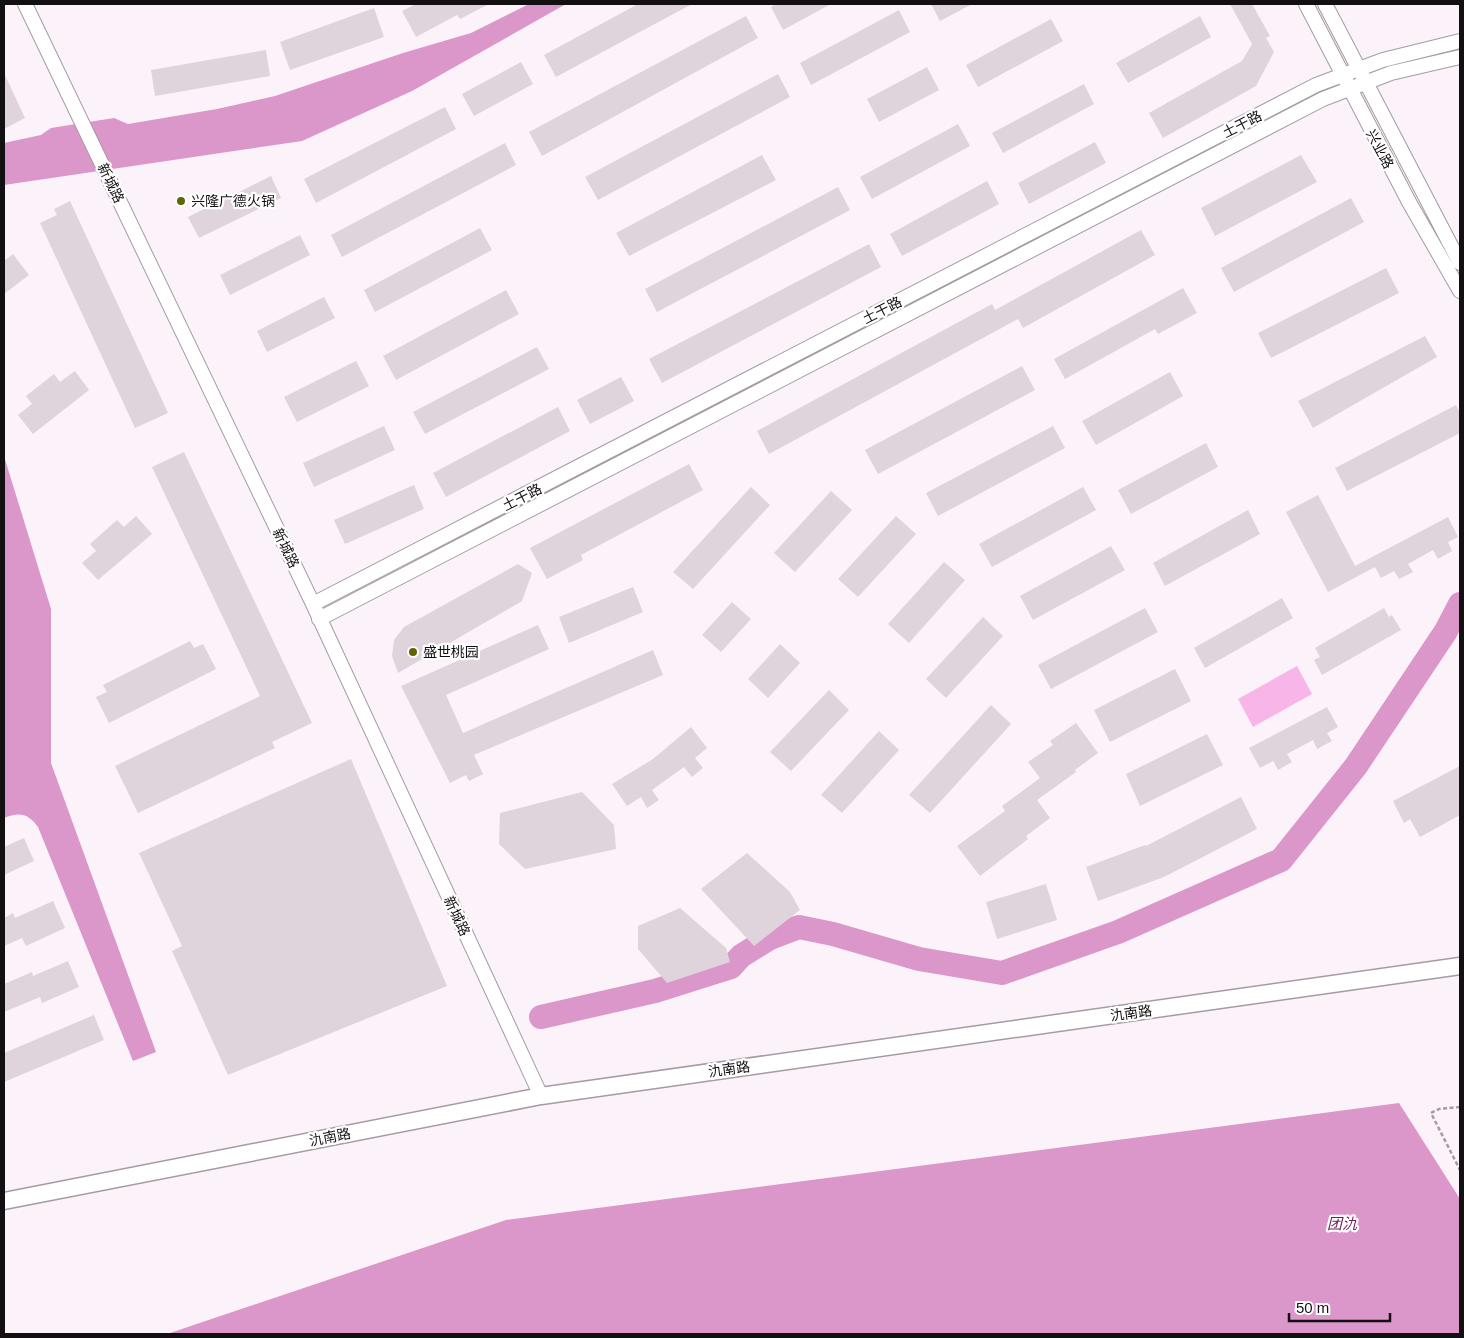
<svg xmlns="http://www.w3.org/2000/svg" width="1464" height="1338" viewBox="0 0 1464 1338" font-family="Helvetica,'Noto Sans SC',sans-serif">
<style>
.green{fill:#f8b5e7}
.water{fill:#db96ca}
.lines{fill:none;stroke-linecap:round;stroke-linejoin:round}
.river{stroke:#db96ca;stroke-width:24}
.building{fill:#dfd4dc}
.tertiary-casing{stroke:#a59ba2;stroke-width:16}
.secondary-casing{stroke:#a59ba2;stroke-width:19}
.path{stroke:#a39ca1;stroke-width:2.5;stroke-dasharray:4 2.5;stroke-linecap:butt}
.tertiary{stroke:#fff;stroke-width:14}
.secondary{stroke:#fff;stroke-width:16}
.poi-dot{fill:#5d6505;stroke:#fff;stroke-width:2}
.labels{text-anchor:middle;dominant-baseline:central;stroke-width:4.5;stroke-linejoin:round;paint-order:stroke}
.street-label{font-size:14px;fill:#131012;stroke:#fff}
.poi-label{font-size:14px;fill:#131012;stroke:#fff;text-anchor:start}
.water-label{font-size:15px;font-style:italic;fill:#702161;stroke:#fff}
</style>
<rect width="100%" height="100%" fill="#fcf2f9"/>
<path class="green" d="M1297,666L1312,694L1253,727L1238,699Z"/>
<path class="water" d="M529,4H566L412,91L302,141L4,185V143L41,135L51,128L114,118L128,124L217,109L275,96L403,53L471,33Z
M4,456L51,609V763L156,1052L133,1061L38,827C28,813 19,812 4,818Z
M1399,1103L1460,1199V1334H167L506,1220Z"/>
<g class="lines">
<path class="river" d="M541,1017L655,991L731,967L741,956L770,938L799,927L833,934L919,959L1002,973L1118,932L1281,860L1356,766L1446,631L1460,604"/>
</g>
<path class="building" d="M416,4H489L460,19L457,15L416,37L402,11Z
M638,4H692L556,77L544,55Z
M776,4H831L783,30L771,7Z
M931,4H972L940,21Z
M1230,4H1252L1270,36L1266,38L1274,52L1256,86L1163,138L1149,113L1242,61L1252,44Z
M374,8L384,37L290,70L280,42Z
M899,10L910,32L811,85L800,63Z
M746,16L758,38L542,156L529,132Z
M1200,16L1211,37L1128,83L1116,63Z
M1051,19L1063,41L978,87L966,65Z
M266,50L270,76L155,96L151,70Z
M521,62L533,84L474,116L462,94Z
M927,67L939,90L879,122L867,99Z
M4,73L25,118L4,129Z
M778,74L790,97L598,200L585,177Z
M1084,84L1094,104L1003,153L992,133Z
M445,107L456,129L316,203L304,179Z
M958,124L970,146L872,199L860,177Z
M1095,142L1106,163L1029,204L1018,183Z
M505,143L516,165L342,257L331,235Z
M762,155L776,180L629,256L616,233Z
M1301,155L1317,182L1215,236L1201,208Z
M271,176L281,198L199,238L188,217Z
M987,181L999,204L902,256L890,234Z
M838,187L850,210L657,312L645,289Z
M1351,198L1364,222L1234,292L1221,268Z
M70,201L168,413L135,428L40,223L57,215L54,209Z
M480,228L492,250L375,312L364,290Z
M1141,230L1155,255L1023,328L1018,319L769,454L757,431L992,304L995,310Z
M300,235L310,255L230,295L220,275Z
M869,244L881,267L662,383L649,359Z
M13,254L29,275L4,294V261Z
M1386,268L1399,293L1271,358L1258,333Z
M1183,288L1197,313L1158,334L1155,329L1065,379L1054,359Z
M506,290L519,314L396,380L383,356Z
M324,297L335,318L267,352L257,331Z
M1425,336L1437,357L1313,428L1298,401Z
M537,347L549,369L425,434L413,412Z
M356,361L369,386L297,422L284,397Z
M1022,366L1035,390L878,474L865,450Z
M75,371L89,390L33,434L18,415L32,404L26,396L54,374L60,382Z
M1170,372L1183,396L1096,445L1082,421Z
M621,377L634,401L590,424L577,400Z
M1456,405L1460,413V433L1347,491L1335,468Z
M558,407L570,431L446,497L433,473Z
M384,426L395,450L314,487L303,463Z
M1053,426L1065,448L938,516L926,493Z
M1206,443L1218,467L1131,514L1118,490Z
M184,452L312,723L272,742L275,748L138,813L115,766L260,696L152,467Z
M689,464L703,490L581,555L583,560L547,579L530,548Z
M414,485L424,509L345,544L334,520Z
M751,487L770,505L693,589L673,572Z
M1083,487L1096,510L992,567L979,544Z
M831,491L852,510L795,572L774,553Z
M1318,495L1355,566L1448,517L1458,537L1448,542L1452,551L1438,559L1433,550L1408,564L1413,572L1399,579L1394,571L1381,578L1375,567L1328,592L1286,512Z
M1248,510L1260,534L1165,586L1153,563Z
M136,516L152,534L98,580L82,563L96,551L90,544L117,520L124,527Z
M896,516L916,534L858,597L838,579Z
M1111,546L1125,570L1033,620L1020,596Z
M944,562L965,580L909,643L888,624Z
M518,564L532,573L522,601L398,673L392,656L394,640L404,627Z
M633,587L643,612L569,643L559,617Z
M1282,598L1293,618L1205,668L1194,648Z
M732,602L751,619L721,652L702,635Z
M1145,608L1158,632L1051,689L1038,665Z
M1384,608L1389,617L1392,615L1401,630L1322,675L1314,660L1320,657L1315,648Z
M983,617L1003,636L946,698L926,679Z
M538,625L549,649L446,695L463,733L653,650L663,675L474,755L483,774L469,781L466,775L450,783L401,686Z
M190,641L194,648L203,644L216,669L109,723L96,697L107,692L103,685Z
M780,644L800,663L768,698L748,679Z
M1175,669L1191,701L1110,742L1094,710Z
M829,690L849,710L791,771L770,752Z
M991,705L1011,724L930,813L909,795Z
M1327,707L1338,727L1327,733L1332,741L1317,749L1313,740L1287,754L1292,762L1278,770L1273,761L1260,768L1249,748Z
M1076,723L1098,753L1075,770L1076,772L1037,800L1050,818L1026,836L1028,839L980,876L957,846L1005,811L1002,806L1040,778L1028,762L1053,745L1050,741Z
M691,727L707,748L695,758L703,768L692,777L684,767L652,790L659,800L647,808L641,797L627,806L612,784L653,759Z
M879,731L899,750L842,813L821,795Z
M1207,734L1223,765L1140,806L1126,774Z
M351,759L447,986L228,1075L172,951L182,946L139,853Z
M1460,766V815L1420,837L1410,819L1404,823L1393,801Z
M582,792L614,825L616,849L525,869L499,844L500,813Z
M1241,797L1257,829L1164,877L1098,901L1086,867L1145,845L1146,846Z
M24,838L34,861L4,875V847Z
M747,853L790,892L800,910L754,946L701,889Z
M1046,884L1057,920L997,939L986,902Z
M53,901L65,928L26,946L22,938L4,946V918L13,913L15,918Z
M680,908L726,948L730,962L667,983L638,949V926Z
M68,961L79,987L42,1003L40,997L4,1012V984L32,972L33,976Z
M94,1015L104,1040L4,1082V1053Z"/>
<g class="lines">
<g class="tertiary-casing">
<path id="tertiary" d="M25,4L313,604L541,1096
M1306,4L1409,202L1460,291
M1325,4L1460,263
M313,604L1316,85L1383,60L1460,41
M319,619L1323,99L1391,73L1460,57"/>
</g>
<g class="secondary-casing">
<path id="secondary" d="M4,1201L541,1096L1460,966"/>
</g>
<path class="path" d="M1460,1107L1439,1109L1431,1113L1460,1170"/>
<use href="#tertiary" class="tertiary"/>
<use href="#secondary" class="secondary"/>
</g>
<g class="poi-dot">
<circle cx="181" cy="201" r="5"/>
<circle cx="413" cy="652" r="5"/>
</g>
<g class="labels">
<g class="street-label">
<text transform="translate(1242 124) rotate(-27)">土干路</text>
<text transform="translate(1380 149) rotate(62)">兴业路</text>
<text transform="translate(111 183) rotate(64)">新城路</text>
<text transform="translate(882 310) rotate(-27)">土干路</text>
<text transform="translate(522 497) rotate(-27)">土干路</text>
<text transform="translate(286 548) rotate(64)">新城路</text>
<text transform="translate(457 916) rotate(65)">新城路</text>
<text transform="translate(1131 1013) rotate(-8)">氿南路</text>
<text transform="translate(729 1069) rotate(-8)">氿南路</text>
<text transform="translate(330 1137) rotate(-11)">氿南路</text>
</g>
<g class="poi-label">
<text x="191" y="201">兴隆广德火锅</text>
<text x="423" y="652">盛世桃园</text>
</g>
<g class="water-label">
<text x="1342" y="1223">团氿</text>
</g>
</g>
<rect width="1464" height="1338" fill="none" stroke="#131012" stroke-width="10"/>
<path d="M1289 1313v8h101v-8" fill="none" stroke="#131012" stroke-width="2.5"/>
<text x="1296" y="1313" font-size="15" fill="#131012" stroke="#ffffff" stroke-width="4" paint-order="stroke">50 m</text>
</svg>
